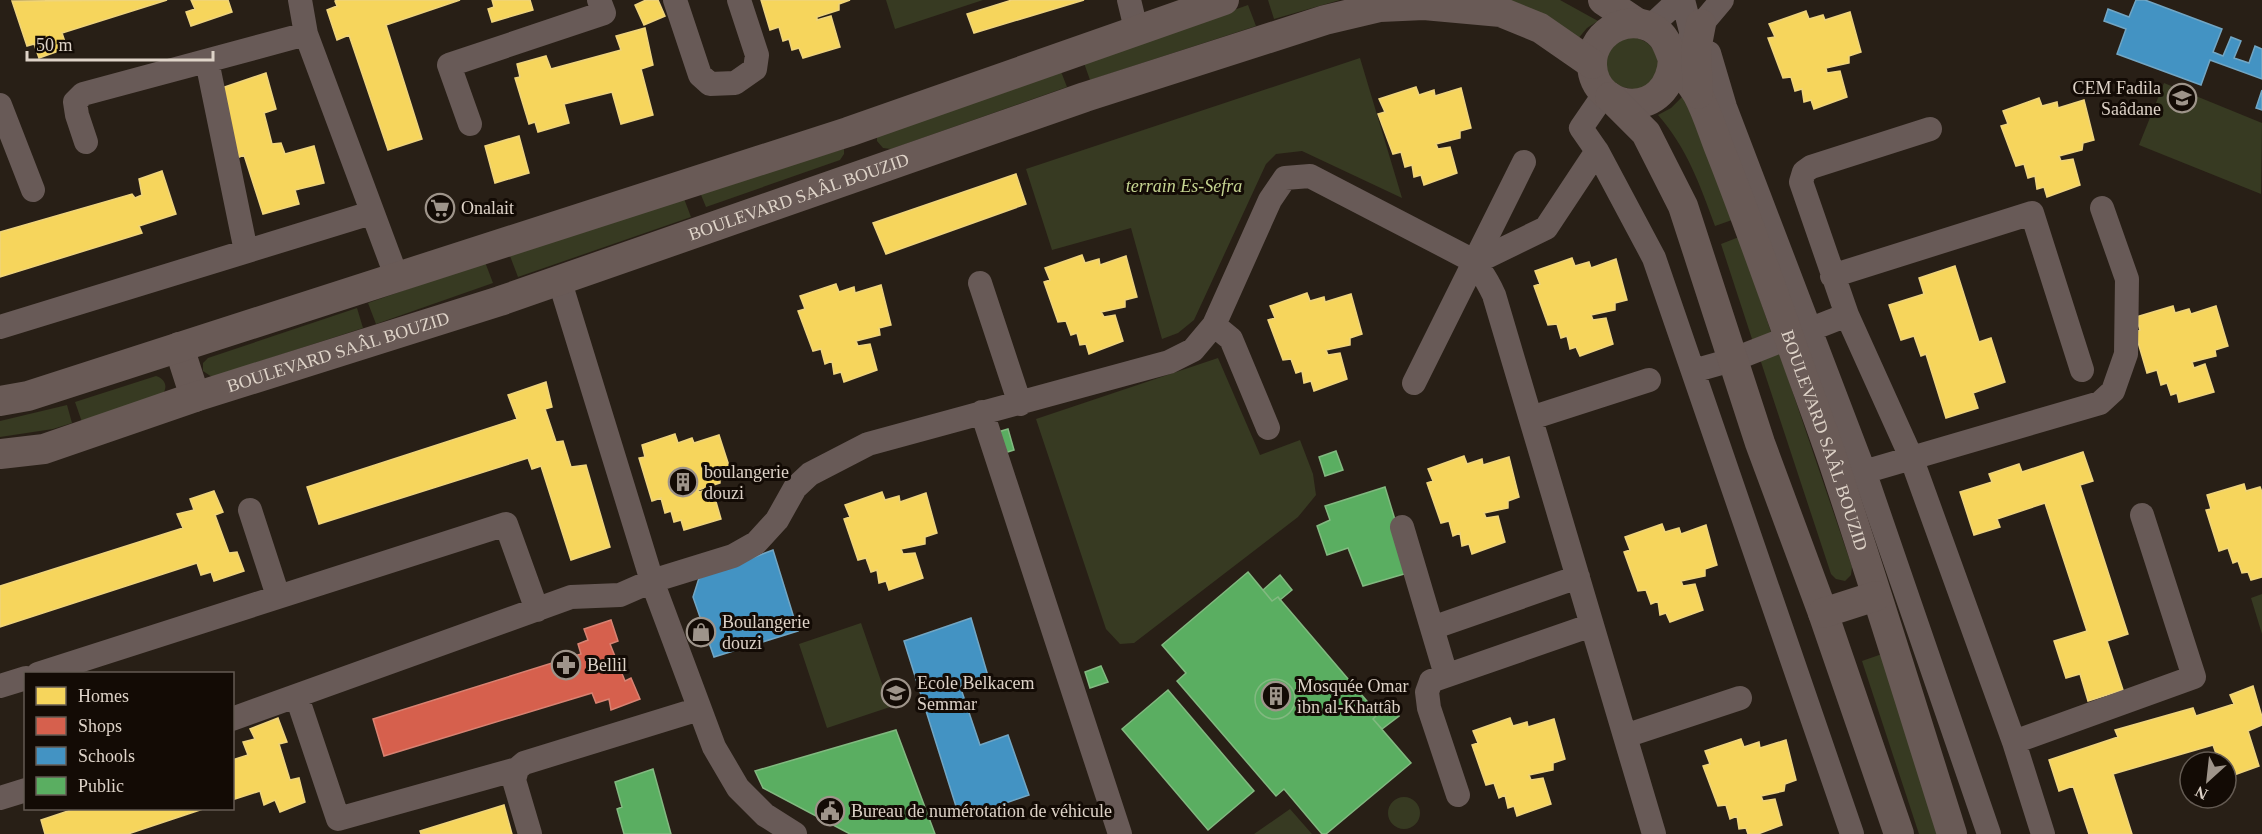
<svg xmlns="http://www.w3.org/2000/svg" width="2262" height="834" viewBox="0 0 2262 834" font-family="'Times New Roman',serif">
<style>
.green{fill:#373a22}
.homes{fill:#f6d55c;stroke:#efd47c;stroke-width:1.5}
.shops{fill:#d6604d;stroke:#d88272;stroke-width:1.5}
.schools{fill:#4393c3;stroke:#72a6c4;stroke-width:1.5}
.public{fill:#5aae61;stroke:#82b980;stroke-width:1.5}
.lines{fill:none;stroke-linecap:round;stroke-linejoin:round}
.minor{stroke:#685a57;stroke-width:24}
.major{stroke:#695a56;stroke-width:30}
.labels{text-anchor:middle;dominant-baseline:central;stroke-width:6;stroke-linejoin:round;paint-order:stroke}
.poi-label{font-size:18px;fill:#ded3c8;stroke:#130b05;text-anchor:start}
.park-label{font-size:18px;font-style:italic;fill:#c6d592;stroke:#130b05}
.street-label{font-size:18px;fill:#ded3c8;stroke:#130b05}
</style>
<rect width="100%" height="100%" fill="#281f16"/>
<path class="green" d="M886,0H983L895,29Z
M1268,0H1340L1274,19Z
M1487,0H1560L1598,21L1587,28L1577,40Z
M1248,5L1256,26L1090,80L1084,63Z
M1632,37C1652,41 1656,51 1660,69L1644,91L1611,85L1604,58L1614,42Z
M1360,58L1402,198L1302,151L1276,154L1266,164L1194,320L1178,333L1162,339L1131,228L1052,250L1026,169Z
M1060,69L1067,87L891,149L883,148L877,141V137Z
M2164,83L2262,123L2261,194L2139,145Z
M1683,96L1701,137L1732,220L1715,226C1700,185 1687,148 1658,115L1671,108Z
M844,149V154L840,160L706,207L699,190Z
M683,196L691,217L518,277L510,256Z
M1739,237L1772,335L1753,342L1721,244Z
M485,262L493,283L376,324L368,303Z
M357,308L363,328L212,377L203,371V363L208,358Z
M1779,352L1852,567L1851,575L1845,581L1836,579L1831,574L1760,359Z
M1218,358L1260,455L1300,440L1313,474L1316,495L1298,517L1134,643L1120,644L1106,629L1036,419Z
M156,376C165,379 168,386 163,394L82,422L75,402Z
M67,405L72,423L53,429L0,437V421Z
M2262,594V634L2251,598Z
M861,623L890,707L827,728L799,644Z
M1882,654L1939,834H1919L1862,661Z
M1388 813a16 16 0 1 1 32 0a16 16 0 1 1-32 0Z
M1290,809L1312,834H1254Z"/>
<path class="homes" d="M167,0L62,33L67,48L39,58L34,44L27,46L12,1Z
M191,0H228L232,12L191,26L186,12L195,9Z
M460,0L386,25L422,139L388,150L349,35L337,40L327,10L337,6L335,1L337,0Z
M492,0H530L533,10L492,22L488,9L494,7Z
M646,0H658L665,16L644,25L635,5Z
M761,0H850L839,4V10L817,17V20L831,16L840,47L803,58L799,48L792,50L789,39L783,41L779,27L770,30Z
M1012,0H1084L974,33L967,14Z
M1806,11L1809,19L1823,15L1825,20L1850,12L1861,52L1849,56V63L1826,68L1827,73L1840,71L1847,97L1814,109L1811,100L1804,102L1802,89L1795,91L1791,77L1783,78L1768,38L1775,37L1769,24Z
M645,28L653,65L641,69L653,115L621,124L612,92L564,104L569,123L538,132L535,122L529,124L515,78L520,77L517,64L546,56L551,69L621,50L616,36Z
M266,73L276,109L264,113L272,144L281,143L285,154L314,146L324,183L295,190L299,204L263,214L244,155L237,158L207,93Z
M1416,87L1419,95L1434,90L1435,96L1461,88L1471,128L1460,131V138L1436,144L1438,149L1450,147L1457,173L1424,185L1421,175L1414,177L1412,165L1405,167L1401,152L1393,154L1378,114L1385,112L1379,99Z
M2039,98L2042,106L2057,102L2058,108L2084,100L2094,140L2083,143L2082,150L2059,156L2061,161L2073,159L2080,185L2047,197L2044,187L2037,189L2035,176L2028,178L2024,164L2016,166L2001,126L2008,124L2003,111Z
M519,136L529,173L495,183L485,146Z
M162,171L176,214L139,226L142,233L0,277V232L132,194L135,198L142,195L139,179Z
M1016,174L1026,204L886,254L873,223Z
M1082,255L1085,263L1099,259L1100,265L1126,256L1137,297L1125,300V307L1101,312L1104,317L1115,315L1123,341L1089,354L1086,344L1080,345L1077,333L1071,335L1066,321L1058,322L1044,282L1050,280L1045,268Z
M1572,258L1575,266L1589,262L1591,268L1616,259L1627,300L1615,303V310L1591,315L1593,320L1606,318L1613,344L1580,356L1576,347L1570,349L1567,336L1561,338L1557,324L1548,325L1534,286L1540,284L1535,271Z
M1955,266L1979,342L1991,338L2005,382L1973,393L1978,408L1946,418L1926,354L1921,356L1914,336L1901,340L1889,305L1924,294L1919,278Z
M836,284L839,292L854,287L855,293L881,285L891,325L879,328L880,335L856,341L858,346L870,344L877,370L844,382L841,372L834,374L832,361L825,364L821,349L813,351L798,311L805,309L800,296Z
M1307,293L1310,301L1324,297L1325,302L1351,294L1362,334L1350,338V345L1326,350L1328,355L1340,353L1347,379L1314,391L1311,381L1304,383L1302,371L1296,373L1291,359L1283,360L1268,320L1275,318L1270,306Z
M2173,306L2175,313L2189,309L2191,314L2216,306L2228,346L2215,350L2216,356L2192,362L2194,368L2205,364L2214,392L2179,402L2177,393L2171,395L2167,383L2161,385L2157,370L2147,373L2135,332L2140,330L2136,317Z
M546,382L552,407L545,409L556,442L563,441L571,467L586,465L610,547L571,560L541,466L532,469L528,458L319,524L307,487L517,419L508,395Z
M675,434L678,443L692,438L694,443L719,435L731,472L720,476V483L698,490L699,492L712,488L721,519L684,530L681,520L674,522L671,511L665,513L661,498L652,501L639,458L645,457L642,445Z
M2083,452L2093,481L2080,485L2128,634L2107,641L2123,690L2088,701L2080,674L2066,678L2054,641L2087,631L2045,503L1997,519L2000,527L1974,535L1960,492L1992,482L1989,474L2019,464L2022,472Z
M1464,456L1467,464L1482,459L1483,465L1509,457L1519,497L1508,501V508L1484,513L1486,518L1498,516L1505,542L1472,554L1469,544L1462,546L1460,533L1453,536L1449,521L1441,523L1427,483L1433,481L1428,469Z
M2244,484L2246,491L2260,487L2262,492V577L2251,580L2248,572L2242,573L2238,561L2233,563L2228,548L2219,551L2206,510L2211,509L2207,495Z
M214,491L223,512L215,515L229,553L237,552L244,571L214,581L211,572L201,575L197,563L0,627V586L183,528L177,514L194,510L190,499Z
M882,492L885,500L899,496L900,502L926,493L937,533L925,537V544L901,549L903,554L915,553L923,578L889,590L886,581L879,583L877,570L871,572L866,558L858,560L844,519L850,517L845,505Z
M1662,524L1665,532L1679,528L1681,534L1706,525L1717,565L1705,569V576L1681,581L1683,586L1695,584L1703,610L1670,622L1666,613L1660,615L1658,601L1651,604L1646,590L1638,591L1624,552L1630,550L1625,537Z
M2253,686L2262,717V725L2248,731L2259,766L2226,778V762H2219L2213,745L2113,774L2132,834H2089L2073,786L2059,791L2049,760L2118,737L2115,730L2193,708L2196,716L2234,704L2230,695Z
M278,718L287,742L279,744L290,780L299,778L305,802L280,812L275,800L264,805L260,791L232,800V760L248,755L243,742L255,739L250,729Z
M1510,718L1513,726L1527,722L1528,727L1554,719L1565,759L1553,763V770L1529,775L1531,780L1543,778L1551,804L1517,816L1514,806L1508,808L1505,795L1499,798L1494,783L1486,785L1472,745L1478,743L1473,731Z
M1741,739L1744,747L1759,742L1760,748L1786,740L1796,780L1785,784L1784,791L1761,796L1763,801L1775,799L1782,825L1758,834H1748L1746,828L1739,829L1737,816L1730,819L1726,805L1718,806L1703,766L1710,764L1705,751Z
M827,758L830,766L842,761L851,786L904,767L915,795L909,796L912,803L875,816L872,808L843,819L837,802L816,810L798,797L789,775L804,770L803,766Z
M504,805L512,834H421L420,831Z
M77,808H206L128,834H45L41,820Z"/>
<path class="shops" d="M611,620L618,641L610,644L625,681L631,678L640,699L611,710L609,699L596,703L592,693L384,756L373,719L581,654L578,644L588,640L584,629Z"/>
<path class="schools" d="M2136,0H2145L2222,29L2213,52L2223,56L2231,37L2241,41L2234,58L2249,63L2255,46L2262,49V79L2210,60L2201,85L2117,54L2126,29L2104,21L2108,9L2129,17Z
M2262,90V110L2256,108Z
M773,550L798,631L714,657L693,597L699,578Z
M971,618L988,676L960,686L980,745L1008,735L1029,795L960,819L904,641Z"/>
<path class="public" d="M1008,429L1014,450L998,455L991,434Z
M1336,451L1343,470L1325,476L1319,457Z
M1385,487L1411,572L1363,586L1348,548L1327,555L1317,526L1330,520L1325,506Z
M1248,572L1272,601L1278,597L1378,714L1373,719L1411,763L1326,834H1322L1284,789L1276,796L1177,681L1186,673L1162,645Z
M1280,575L1292,590L1280,600L1278,597L1272,601L1263,590Z
M1101,666L1108,682L1090,688L1085,672Z
M1255 699a20 20 0 1 1 40 0a20 20 0 1 1-40 0Z
M1168,690L1254,791L1208,830L1122,729Z
M1387,701L1399,716L1382,729L1373,719L1378,714L1375,711Z
M896,730L935,834H850L763,788L755,771Z
M653,769L671,834H624L617,809L622,807L615,782Z"/>
<g class="lines">
<path class="minor" d="M300,0L306,34L397,278
M675,0L700,75L710,84L735,83L755,69L757,55L739,0
M1129,0L1136,29
M1683,0L1695,47
M1650,27L1679,0
M1690,38L1722,0
M1709,53L1725,107L1864,471L1989,834
M207,61L246,251
M0,105L33,190
M470,124L449,65L604,13L599,0
M1930,129L1811,167L1804,172L1801,182L1847,315L1911,457L2014,742L2043,834
M86,142L77,115L75,102L83,94L306,34
M1597,151L1654,258L1852,834
M1474,263L1546,228L1597,151L1581,128L1605,93
M1832,276L2032,213L2082,370
M980,283L1020,404
M1214,325L1231,339L1268,428
M0,327L371,213
M1693,371L1732,360L1847,315
M1414,383L1524,162
M982,412L1120,834
M1531,418L1649,380
M1850,476L2100,403L2113,391L2126,354L2127,279L2102,208
M250,510L278,596
M1402,527L1446,675
M1432,628L1578,577
M38,674L506,524L537,610
M0,686L26,678
M297,697L338,819L517,769
M232,719L571,597L620,595L652,581L560,282
M1625,736L1740,698
M2014,742L2194,677L2142,515
M1458,795L1429,708L1427,692L1431,681L1592,625
M0,798L26,790
M530,834L514,780L517,769L524,763L699,709
M795,834L765,815L738,788L714,747L652,581L733,556L756,543L777,520L795,488L810,474L868,444L1169,362L1193,350L1214,325L1270,200L1285,178L1310,176L1464,256C1479,266 1486,278 1494,295L1654,834"/>
<g class="major">
<path d="M1603,0L1637,23"/>
<path id="s1" d="M1673,59C1670,121 1594,114 1592,65C1591,29 1636,9 1661,35C1668,42 1669,51 1673,59C1680,72 1691,82 1698,95C1708,114 1714,136 1722,155C1744,211 1764,267 1784,323C1802,376 1823,429 1840,482C1879,599 1915,717 1952,834"/>
<path d="M1698,94L1696,50L1701,24"/>
<path d="M1610,97L1646,133L1683,206L1760,443L1823,613L1899,834"/>
<path d="M179,347L195,397"/>
<path d="M0,401L28,396L848,132L1224,0"/>
<path id="s2" d="M0,454L44,449L195,397L500,301L1085,97L1325,20L1380,7L1424,5L1501,12L1540,28L1592,64"/>
<path d="M1823,613L1876,596"/>
</g>
</g>
<defs>
<g id="school-ring" transform="scale(1.5)"><circle r="9.5" fill="#130b05" stroke="#9e948a" stroke-width="1.5"/><path d="M0-5L7-2L0 1L-7-2ZM-4 1L0 2.5L4 1V4Q0 6-4 4Z" fill="#9e948a"/></g>
<g id="supermarket-ring" transform="scale(1.5)"><circle r="9.5" fill="#130b05" stroke="#9e948a" stroke-width="1.5"/><path d="M-6-5.5h2.5l.6 2H6L4.5 2H-2.5L-4.4-4H-6ZM-1.5 3.2a1.3 1.3 0 1 0 .1 0ZM3 3.2a1.3 1.3 0 1 0 .1 0Z" fill="#9e948a"/></g>
<g id="building-ring" transform="scale(1.5)"><circle r="9.5" fill="#130b05" stroke="#9e948a" stroke-width="1.5"/><path d="M-4-6H4V6H1V3H-1V6H-4ZM-2.5-4.3h1.7v1.8h-1.7ZM.8-4.3h1.7v1.8H.8ZM-2.5-1h1.7V.8h-1.7ZM.8-1h1.7V.8H.8Z" fill="#9e948a"/></g>
<g id="shop-ring" transform="scale(1.5)"><circle r="9.5" fill="#130b05" stroke="#9e948a" stroke-width="1.5"/><path d="M-5-2.5h2.3a2.7 3.5 0 0 1 5.4 0H5L5.5 6h-11ZM-1.5-2.5h3a1.5 2.3 0 0 0-3 0Z" fill="#9e948a"/></g>
<g id="pharmacy-ring" transform="scale(1.5)"><circle r="9.5" fill="#130b05" stroke="#9e948a" stroke-width="1.5"/><path d="M-2-6h4v4h4v4h-4v4h-4v-4h-4v-4h4Z" fill="#9e948a"/></g>
<g id="civic-ring" transform="scale(1.5)"><circle r="9.5" fill="#130b05" stroke="#9e948a" stroke-width="1.5"/><path d="M-.6-6.5H3V-4.5H.6V-3L4-1V1h2V6H-6V1h2V-1L-.6-3ZM-1.2 2.5V6h2.4V2.5Z" fill="#9e948a"/></g>
</defs>
<g fill-rule="evenodd">
<use href="#school-ring" x="2182" y="98"/>
<use href="#supermarket-ring" x="440" y="208"/>
<use href="#building-ring" x="683" y="482"/>
<use href="#shop-ring" x="701" y="632"/>
<use href="#pharmacy-ring" x="566" y="665"/>
<use href="#school-ring" x="896" y="693"/>
<use href="#building-ring" x="1276" y="696"/>
<use href="#civic-ring" x="830" y="811"/>
</g>
<g class="labels">
<g class="poi-label">
<text x="2161" y="88" text-anchor="end">CEM Fadila<tspan x="2161" dy="21">Saâdane</tspan></text>
<text x="461" y="208">Onalait</text>
<text x="704" y="472">boulangerie<tspan x="704" dy="21">douzi</tspan></text>
<text x="722" y="622">Boulangerie<tspan x="722" dy="21">douzi</tspan></text>
<text x="587" y="665">Bellil</text>
<text x="917" y="683">Ecole Belkacem<tspan x="917" dy="21">Semmar</tspan></text>
<text x="1297" y="686">Mosquée Omar<tspan x="1297" dy="21">ibn al-Khattâb</tspan></text>
<text x="851" y="811">Bureau de numérotation de véhicule</text>
</g>
<g class="park-label">
<text x="1184" y="186">terrain Es-Sefra</text>
</g>
<g class="street-label">
<text stroke="none"><textPath href="#s2" startOffset="840">BOULEVARD SAÂL BOUZID</textPath></text>
<text stroke="none"><textPath href="#s2" startOffset="354">BOULEVARD SAÂL BOUZID</textPath></text>
<text stroke="none"><textPath href="#s1" startOffset="664">BOULEVARD SAÂL BOUZID</textPath></text>
</g>
</g>
<rect x="24" y="672" width="210" height="138" fill="#130b05" stroke="#645b53" stroke-width="1.5"/>
<rect x="36" y="687" width="30" height="18" fill="#f6d55c" stroke="#645b53" stroke-width="1.5"/>
<text x="78" y="702" font-size="18" fill="#ded3c8">Homes</text>
<rect x="36" y="717" width="30" height="18" fill="#d6604d" stroke="#645b53" stroke-width="1.5"/>
<text x="78" y="732" font-size="18" fill="#ded3c8">Shops</text>
<rect x="36" y="747" width="30" height="18" fill="#4393c3" stroke="#645b53" stroke-width="1.5"/>
<text x="78" y="762" font-size="18" fill="#ded3c8">Schools</text>
<rect x="36" y="777" width="30" height="18" fill="#5aae61" stroke="#645b53" stroke-width="1.5"/>
<text x="78" y="792" font-size="18" fill="#ded3c8">Public</text>
<g transform="translate(2208 780) rotate(207)"><circle r="28" fill="#130b05" stroke="#645b53" stroke-width="1.5"/>
<path d="M0-4.5L10 22L0 15L-10 22Z" fill="#9e948a"/>
<text y="-9" font-size="16" font-weight="bold" text-anchor="middle" fill="#ded3c8">N</text>
</g>
<path d="M27 51v9h186v-9" fill="none" stroke="#ded3c8" stroke-width="3"/>
<text x="36" y="51" font-size="18" fill="#ded3c8" stroke="#130b05" stroke-width="4.5" paint-order="stroke">50 m</text>
</svg>
